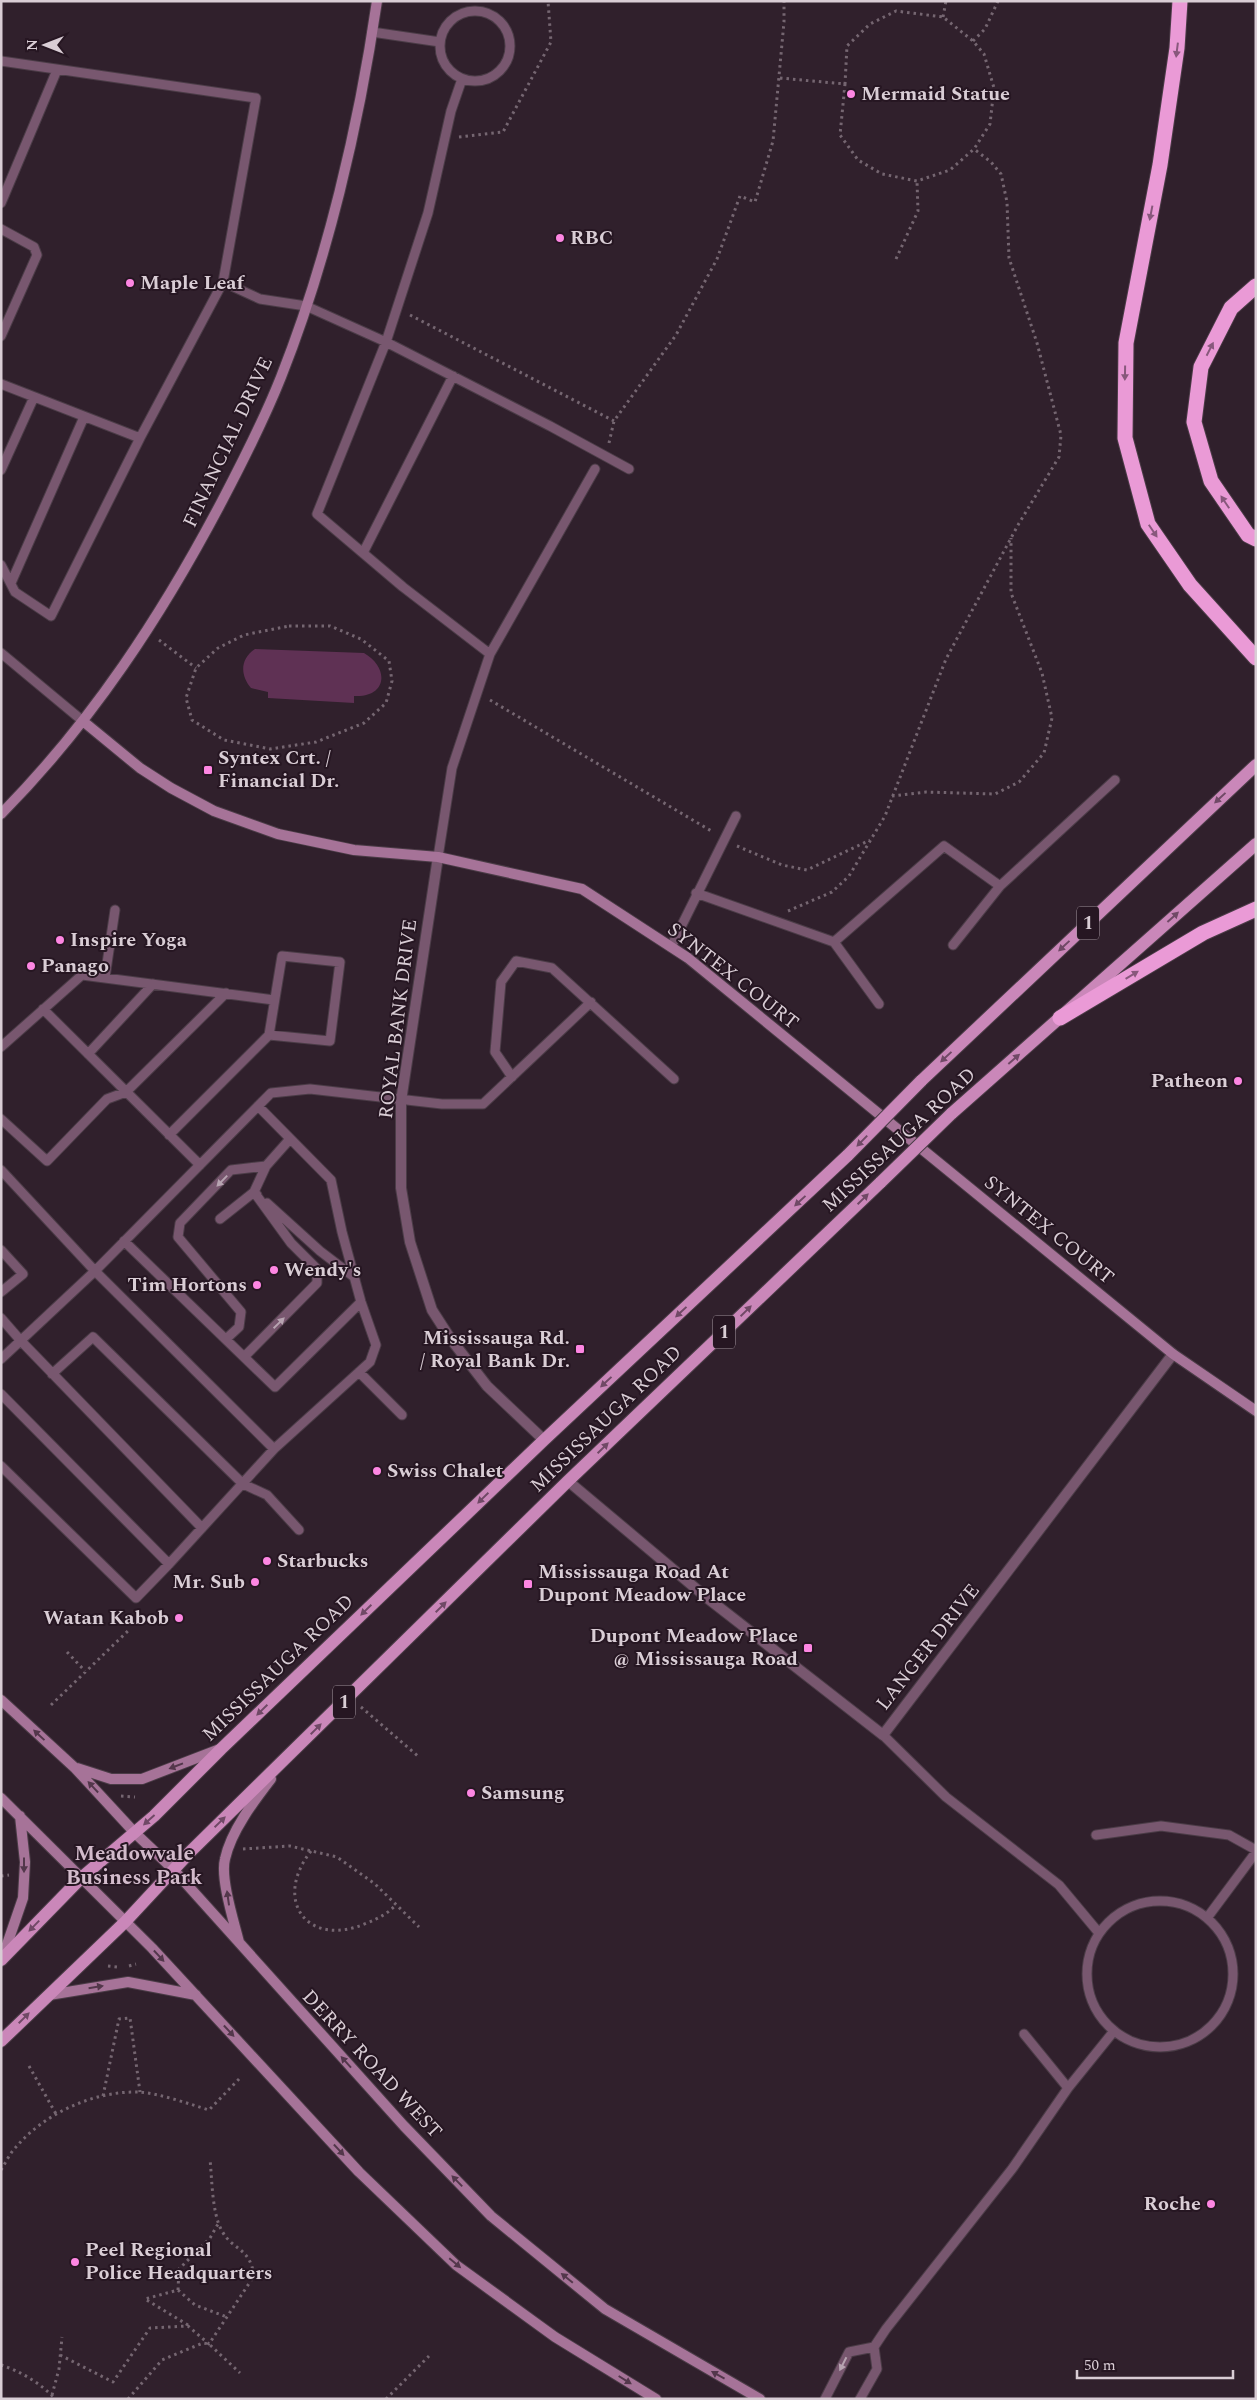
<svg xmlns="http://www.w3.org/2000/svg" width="1257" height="2400" viewBox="0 0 1257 2400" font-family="Spectral,serif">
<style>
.pitch{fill:#5f3154}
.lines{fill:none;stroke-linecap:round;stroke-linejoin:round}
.lane-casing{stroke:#4b3c47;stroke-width:11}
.street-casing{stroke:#4b3c47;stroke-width:12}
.secondary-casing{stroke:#4b3c47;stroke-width:12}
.primary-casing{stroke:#4b3c47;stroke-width:14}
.highway-casing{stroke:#4b3c47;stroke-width:17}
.path{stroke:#756671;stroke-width:3;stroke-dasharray:2.5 4;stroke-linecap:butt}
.lane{stroke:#78576f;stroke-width:9}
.street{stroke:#78576f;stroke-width:10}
.secondary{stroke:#a67398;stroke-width:10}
.primary{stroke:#ca87b9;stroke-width:12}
.highway{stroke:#ea9ad6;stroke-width:15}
.primary-bridge-casing{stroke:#4b3c47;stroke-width:14;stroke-linecap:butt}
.primary-bridge{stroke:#ca87b9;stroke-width:12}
.oneway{fill:#88587c}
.oneway2{fill:#704966}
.oneway3{fill:#b7a4b1}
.oneway4{fill:#53374b}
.poi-dot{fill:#fd86e2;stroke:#261622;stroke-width:2}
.labels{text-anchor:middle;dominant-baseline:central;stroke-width:4;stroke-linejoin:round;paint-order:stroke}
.shield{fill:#261622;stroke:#a3969f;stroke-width:1}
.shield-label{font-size:19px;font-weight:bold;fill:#d9cdd5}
.poi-label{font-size:20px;font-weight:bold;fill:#d9cdd5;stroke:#261622;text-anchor:start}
.street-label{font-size:20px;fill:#d9cdd5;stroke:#261622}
.neighbourhood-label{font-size:21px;font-weight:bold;fill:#d2bbcb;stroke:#261622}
</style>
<rect width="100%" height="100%" fill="#30202c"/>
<path class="pitch" d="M255,649L364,653C390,668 387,698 354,696V703L268,698V692L251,688C240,675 240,659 255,649Z"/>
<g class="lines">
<g class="lane-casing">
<path id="lane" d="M440 46a35 35 0 1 1 70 0a35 35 0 1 1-70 0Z
M372,32L440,42
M1,61L256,98L223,282L140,438L51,616L15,592L1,565
M1,203L57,70
M1,229L34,247L37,255L1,336
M223,282L260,299L306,306L386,342L428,213L451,111L462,79
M1,384L140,438
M1,470L34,397
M363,553L453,376
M11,583L84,417
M1,653L84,722
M490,654L403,587L317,514L386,342L550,426L629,469
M438,857L452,768L490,654L595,469
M696,893L834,942L879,1004
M834,942L944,846L1000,886
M953,945L1000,886L1115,780
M671,947L736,816
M105,977L115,910
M43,1009L200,1165
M1,1047L82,975L274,1000
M88,1054L153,984
M512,1077L495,1052L501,982L516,961L552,968L674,1079
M258,1106L331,1180L342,1232L361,1302L376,1345L370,1362L274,1449
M1,1119L47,1161L107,1099L126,1092L226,993
M169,1135L269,1035L330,1041L340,962L282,956L269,1035
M1,1170L95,1271L274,1449L169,1564L1,1394
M267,1203L320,1251L354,1277
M220,1219L254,1192L257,1195
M124,1241L275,1387L361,1302
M1,1250L23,1274L1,1292
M1,1318L21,1341L202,1528
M226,1339L239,1327L241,1312L178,1237L180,1223L231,1170L266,1166
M244,1357L317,1283V1269L291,1243L254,1192L266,1166L290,1139
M1,1359L95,1271L271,1093L310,1089L442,1104H483L591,1002
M359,1372L402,1415
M52,1374L93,1337L243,1484L267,1495L299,1530
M1,1466L136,1598L169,1564
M883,1735L946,1797L1059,1885L1099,1933
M1096,1835L1161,1826L1229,1835L1256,1850
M1087 1974a73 73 0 1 1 146 0a73 73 0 1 1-146 0Z
M1207,1918L1256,1852
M1024,2034L1068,2088
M825,2399L849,2352L874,2347
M860,2399L877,2369L874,2347L886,2329L1012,2169L1068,2088L1114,2031"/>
</g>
<g class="street-casing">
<path id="street" d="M438,857L401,1101V1188L410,1242L432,1310L450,1338L487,1386L544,1440
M568,1481L706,1597L883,1735L1173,1354"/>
</g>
<g class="secondary-casing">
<path id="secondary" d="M84,722L140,768L171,788L214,811L278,834L354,850L438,857L582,889L688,958L1173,1354L1256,1411
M1,814C92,722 162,615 222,501C243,461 264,420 281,377C327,261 359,125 377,1
M1,1700L75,1768L135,1833L173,1869L404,2126L491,2216L605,2309L760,2399
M77,1768L111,1779H142L220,1749
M1,1798L152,1948L359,2172L456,2265L555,2337L656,2399
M239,1942C234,1922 220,1878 225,1859C231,1831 254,1801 271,1779
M3,1956L23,1898L25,1862L20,1816
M49,1995L128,1982L196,1995"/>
</g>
<g class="primary-casing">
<path id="primary" d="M921,1081L1256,765
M951,1114L1256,844
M1,1960L81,1878L154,1816L221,1749L544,1440L848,1155
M1,2041L125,1922L191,1851L568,1481L881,1182"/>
</g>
<g class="highway-casing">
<path id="highway" d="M1180,1L1177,48L1160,165L1126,343L1125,438L1148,524L1190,585L1256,658
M1256,286L1231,308L1201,367L1194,422L1211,481L1248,535L1256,539
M1060,1018L1203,933L1256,909"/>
</g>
<path class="path" d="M943,17L946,1
M973,41L985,29L998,1
M780,78L845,84L840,135L858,160L882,174L917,181L950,170L974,149L990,124L994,88L984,54L973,41L943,17L896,11L870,24L847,46L845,84
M459,137L503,132L551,42L548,1
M896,259L918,211L917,181
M410,315L614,421
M609,443L614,421L676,335L717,259L740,196L755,202L773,141L784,22V1
M289,626H330L361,639L389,661L392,681L386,703L364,723L316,742L270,749L224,740L192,720L186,698L196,668L218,648L244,635Z
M159,640L196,668
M490,700L713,832
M892,796L926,792L995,794L1019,782L1044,753L1052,718L1042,673L1011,593V538
M737,846L782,865L807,870L870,840
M788,911L832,892L849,876L885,816L946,659L1018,525L1059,457L1061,435L1037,343L1009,258L1007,202L1001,174L991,162L974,149
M67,1652L85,1671
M51,1705L129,1630
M361,1707L419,1757
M121,1796L135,1797
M243,1849L290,1846L337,1857L375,1884L419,1927
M311,1851C272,1901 308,1949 367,1923C379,1918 387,1914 396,1905
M1,1876L9,1875
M108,1966L117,1967
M129,1966L136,1964
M29,2066L56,2114
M103,2096L119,2019L130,2018L140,2092
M1,2170C6,2162 10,2153 16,2147C45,2113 94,2091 138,2092C159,2093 189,2104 209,2110L240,2078
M178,2290L179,2269L210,2238L218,2224
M188,2325L145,2299L178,2290L195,2305L227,2317
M60,2355L113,2382L150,2328L188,2326L209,2344L254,2276C250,2247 233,2251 222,2231C212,2214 212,2179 210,2159
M1,2365C20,2371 42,2384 55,2399
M52,2395L59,2369L62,2337
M128,2399L162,2360L203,2343L209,2344L240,2373
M386,2399L429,2356"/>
<use href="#lane" class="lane"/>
<use href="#street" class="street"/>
<use href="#secondary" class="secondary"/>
<use href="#primary" class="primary"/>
<use href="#highway" class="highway"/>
<g class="primary-bridge-casing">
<path id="primary-bridge" d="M848,1155L921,1081
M881,1182L951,1114"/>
</g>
<use href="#primary-bridge" class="primary-bridge"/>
</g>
<defs><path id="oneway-solid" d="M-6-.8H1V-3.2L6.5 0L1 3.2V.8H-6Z" transform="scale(1.25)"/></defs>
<g class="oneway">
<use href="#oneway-solid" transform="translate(1177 50) rotate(97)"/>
<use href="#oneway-solid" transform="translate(1151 213) rotate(101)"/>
<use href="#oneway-solid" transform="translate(1210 349) rotate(-63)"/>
<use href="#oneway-solid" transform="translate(1125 373) rotate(91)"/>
<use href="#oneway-solid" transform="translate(1225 502) rotate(-124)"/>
<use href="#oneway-solid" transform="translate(1153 531) rotate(56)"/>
<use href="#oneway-solid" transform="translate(1132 975) rotate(-31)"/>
</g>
<g class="oneway2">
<use href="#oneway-solid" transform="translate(1220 798) rotate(137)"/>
<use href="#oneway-solid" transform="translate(1173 917) rotate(-42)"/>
<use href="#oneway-solid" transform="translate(1064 946) rotate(137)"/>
<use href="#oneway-solid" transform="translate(946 1057) rotate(137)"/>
<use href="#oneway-solid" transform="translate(1014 1059) rotate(-41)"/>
<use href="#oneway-solid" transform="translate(862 1141) rotate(134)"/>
<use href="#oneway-solid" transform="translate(863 1199) rotate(-44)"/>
<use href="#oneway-solid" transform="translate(800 1201) rotate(137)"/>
<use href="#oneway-solid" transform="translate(746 1311) rotate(-44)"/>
<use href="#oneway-solid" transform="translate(681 1312) rotate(137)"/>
<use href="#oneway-solid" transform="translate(606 1382) rotate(137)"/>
<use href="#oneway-solid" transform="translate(603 1448) rotate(-44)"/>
<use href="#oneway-solid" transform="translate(483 1498) rotate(136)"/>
<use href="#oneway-solid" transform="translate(441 1607) rotate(-45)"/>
<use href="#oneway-solid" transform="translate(366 1610) rotate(136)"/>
<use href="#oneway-solid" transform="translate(262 1710) rotate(136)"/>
<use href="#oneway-solid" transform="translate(316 1729) rotate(-45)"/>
<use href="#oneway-solid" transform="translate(149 1820) rotate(138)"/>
<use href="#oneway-solid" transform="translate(220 1822) rotate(-44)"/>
<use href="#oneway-solid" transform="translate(34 1926) rotate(134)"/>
<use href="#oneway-solid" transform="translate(24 2018) rotate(-45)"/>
</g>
<g class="oneway3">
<use href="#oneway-solid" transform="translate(222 1181) rotate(134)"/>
<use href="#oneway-solid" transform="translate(279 1323) rotate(-44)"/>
<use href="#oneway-solid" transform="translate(843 2364) rotate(117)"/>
</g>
<g class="oneway4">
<use href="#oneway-solid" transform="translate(39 1735) rotate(-137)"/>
<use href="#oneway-solid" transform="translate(176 1766) rotate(159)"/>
<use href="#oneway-solid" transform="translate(93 1787) rotate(-133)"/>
<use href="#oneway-solid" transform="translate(24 1865) rotate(90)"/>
<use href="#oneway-solid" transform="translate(228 1898) rotate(-98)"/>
<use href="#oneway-solid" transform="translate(159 1956) rotate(47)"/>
<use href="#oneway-solid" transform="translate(96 1987) rotate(-9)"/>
<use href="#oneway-solid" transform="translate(229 2031) rotate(47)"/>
<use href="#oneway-solid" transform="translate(346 2062) rotate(-132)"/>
<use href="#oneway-solid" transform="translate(339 2150) rotate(47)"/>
<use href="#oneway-solid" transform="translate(457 2181) rotate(-134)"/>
<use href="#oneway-solid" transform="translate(455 2263) rotate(40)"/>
<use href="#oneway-solid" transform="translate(567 2278) rotate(-141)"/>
<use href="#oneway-solid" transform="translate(718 2375) rotate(-151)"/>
<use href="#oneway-solid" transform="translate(625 2380) rotate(32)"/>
</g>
<g class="poi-dot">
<circle cx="851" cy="94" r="5"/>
<circle cx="560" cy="238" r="5"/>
<circle cx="130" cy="283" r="5"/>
<rect x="203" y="765" width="10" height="10" rx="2.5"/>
<circle cx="60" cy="940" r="5"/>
<circle cx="31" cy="966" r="5"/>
<circle cx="1238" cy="1081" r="5"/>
<circle cx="274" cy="1270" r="5"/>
<circle cx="257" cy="1285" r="5"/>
<rect x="575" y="1344" width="10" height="10" rx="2.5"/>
<circle cx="377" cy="1471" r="5"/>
<circle cx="267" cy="1561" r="5"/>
<circle cx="255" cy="1582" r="5"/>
<rect x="523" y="1579" width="10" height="10" rx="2.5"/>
<circle cx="179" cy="1618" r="5"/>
<rect x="803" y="1643" width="10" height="10" rx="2.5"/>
<circle cx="471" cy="1793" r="5"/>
<circle cx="1211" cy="2204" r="5"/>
<circle cx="75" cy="2262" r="5"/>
</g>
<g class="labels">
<g class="shield">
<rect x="1077" y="906.5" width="22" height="33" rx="4"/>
<rect x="713" y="1315.5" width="22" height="33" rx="4"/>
<rect x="333" y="1685.5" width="22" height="33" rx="4"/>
</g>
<g class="shield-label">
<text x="1088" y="923">1</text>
<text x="724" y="1332">1</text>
<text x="344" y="1702">1</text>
</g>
<g class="poi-label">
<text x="861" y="94">Mermaid Statue</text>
<text x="570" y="238">RBC</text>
<text x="140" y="283">Maple Leaf</text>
<text x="218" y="758">Syntex Crt. /<tspan x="218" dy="23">Financial Dr.</tspan></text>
<text x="70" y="940">Inspire Yoga</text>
<text x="41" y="966">Panago</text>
<text x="1228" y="1081" text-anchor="end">Patheon</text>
<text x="284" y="1270">Wendy's</text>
<text x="247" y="1285" text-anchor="end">Tim Hortons</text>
<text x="570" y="1338" text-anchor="end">Mississauga Rd.<tspan x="570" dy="23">/ Royal Bank Dr.</tspan></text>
<text x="387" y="1471">Swiss Chalet</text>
<text x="277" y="1561">Starbucks</text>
<text x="538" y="1572">Mississauga Road At<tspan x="538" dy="23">Dupont Meadow Place</tspan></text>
<text x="245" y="1582" text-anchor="end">Mr. Sub</text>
<text x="169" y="1618" text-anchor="end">Watan Kabob</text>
<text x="798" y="1636" text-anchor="end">Dupont Meadow Place<tspan x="798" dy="23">@ Mississauga Road</tspan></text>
<text x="481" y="1793">Samsung</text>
<text x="1201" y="2204" text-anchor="end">Roche</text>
<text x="85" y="2250">Peel Regional<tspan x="85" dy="23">Police Headquarters</tspan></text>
</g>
<g class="street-label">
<text transform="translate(228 442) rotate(-65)">FINANCIAL DRIVE</text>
<text transform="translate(733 976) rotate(38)">SYNTEX COURT</text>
<text transform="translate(398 1019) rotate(-83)">ROYAL BANK DRIVE</text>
<text transform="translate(899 1140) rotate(-43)">MISSISSAUGA ROAD</text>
<text transform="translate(1049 1230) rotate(39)">SYNTEX COURT</text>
<text transform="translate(606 1419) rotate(-44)">MISSISSAUGA ROAD</text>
<text transform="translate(928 1647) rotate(-52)">LANGER DRIVE</text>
<text transform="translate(278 1668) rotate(-44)">MISSISSAUGA ROAD</text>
<text transform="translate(372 2064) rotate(47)">DERRY ROAD WEST</text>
</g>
<g class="neighbourhood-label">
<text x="134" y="1854">Meadowvale<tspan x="134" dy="24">Business Park</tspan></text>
</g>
</g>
<rect width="1257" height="2400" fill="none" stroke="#d9cdd5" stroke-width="5"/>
<g transform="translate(45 45) rotate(270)" stroke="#261622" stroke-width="4" paint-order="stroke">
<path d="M0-4L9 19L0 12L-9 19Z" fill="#d9cdd5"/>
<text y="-8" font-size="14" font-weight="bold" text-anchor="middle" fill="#d9cdd5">N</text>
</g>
<path d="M1077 2370v8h156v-8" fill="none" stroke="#d9cdd5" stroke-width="2.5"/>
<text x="1084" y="2370" font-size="15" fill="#d9cdd5" stroke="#261622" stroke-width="4" paint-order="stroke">50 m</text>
</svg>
